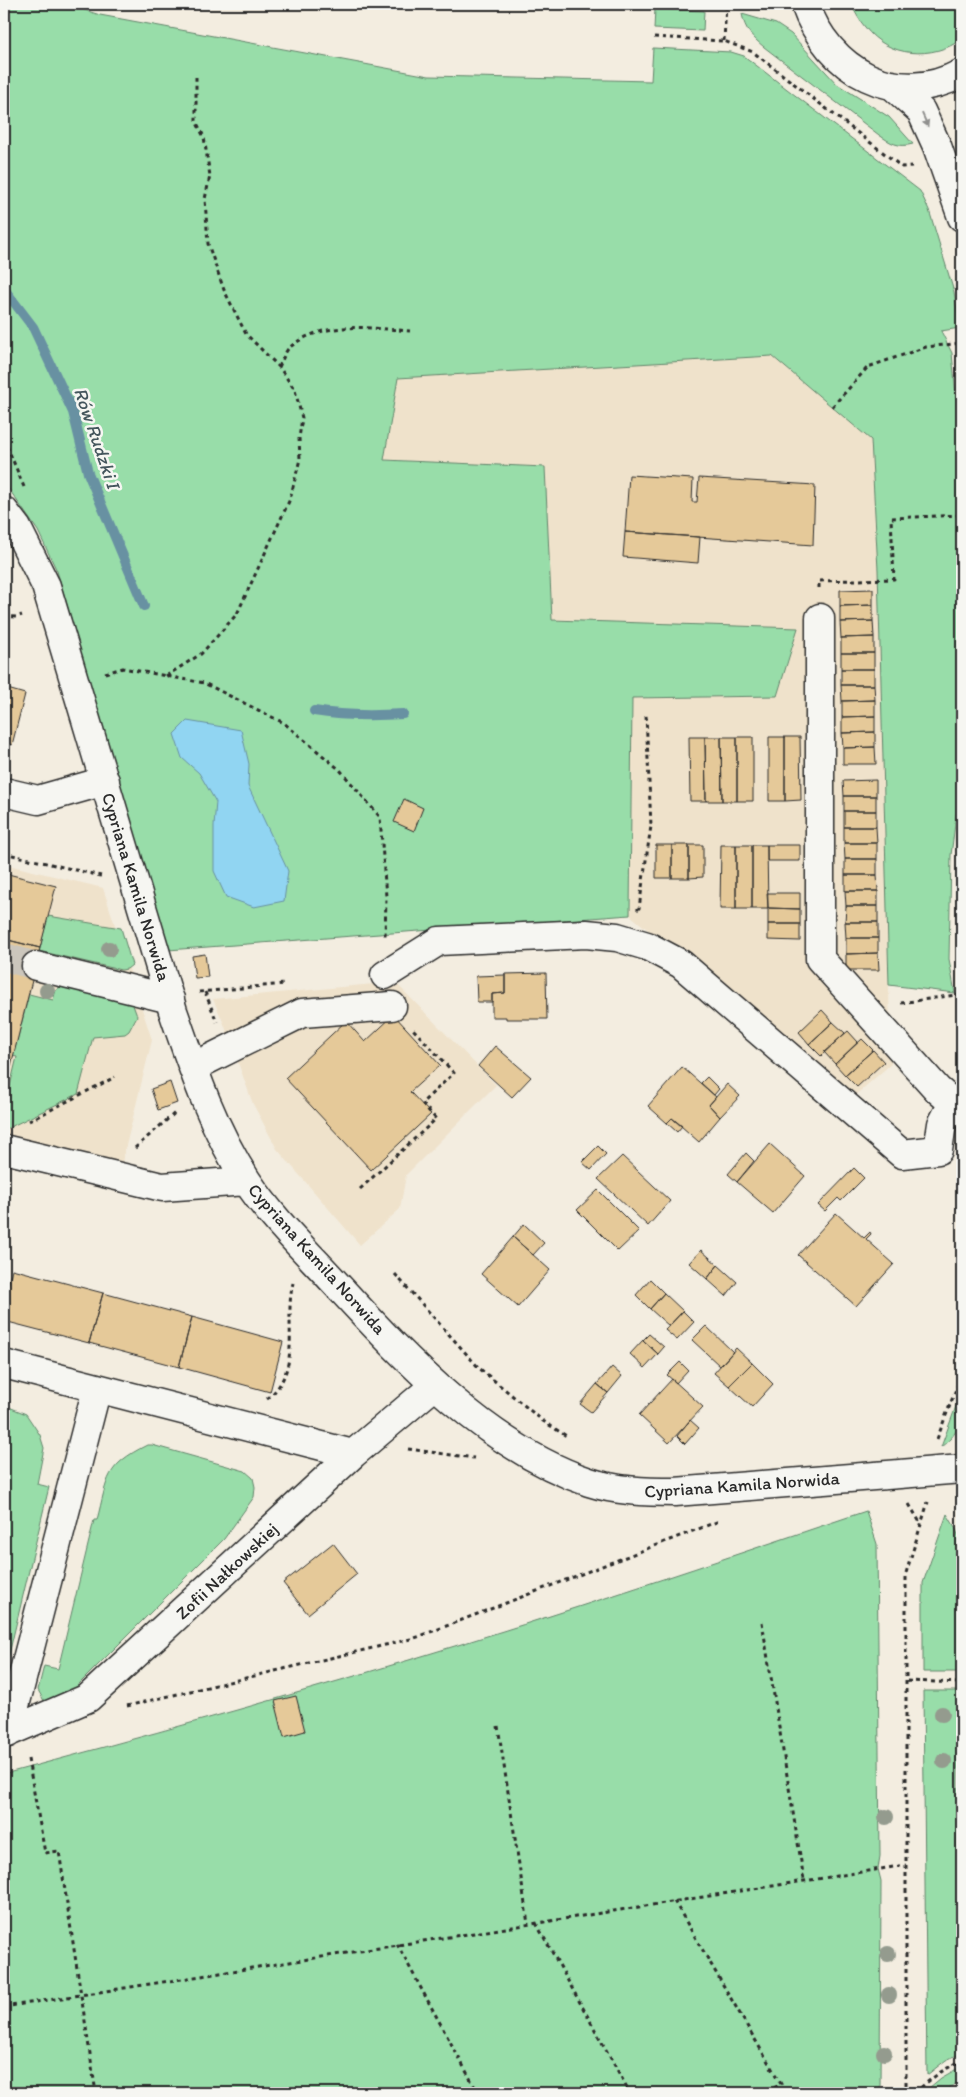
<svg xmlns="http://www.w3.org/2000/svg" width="966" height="2097" viewBox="0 0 966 2097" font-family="Itim,sans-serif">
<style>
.built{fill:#efe2cb}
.green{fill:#98dda9;stroke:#62846a}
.water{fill:#91d5f2;stroke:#6891a2}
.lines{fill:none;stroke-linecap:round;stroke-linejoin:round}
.stream{stroke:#6891a2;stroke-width:10}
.building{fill:#e5c999;stroke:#2b2b2b}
.minor-tunnel{stroke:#cbc6bc;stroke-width:28;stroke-dasharray:28 14;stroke-linecap:butt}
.minor-casing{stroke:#2b2b2b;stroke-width:31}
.path{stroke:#2b2b2b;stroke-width:3;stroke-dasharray:4 4;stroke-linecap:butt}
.minor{stroke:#f6f6f2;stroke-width:28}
.tree{fill:#949b8e}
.oneway{fill:#90908e}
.labels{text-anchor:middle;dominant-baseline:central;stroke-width:5;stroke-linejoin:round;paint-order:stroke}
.street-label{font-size:18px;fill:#2b2b2b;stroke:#f6f6f2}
.water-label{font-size:19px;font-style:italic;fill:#44565d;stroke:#f6f6f2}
</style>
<rect width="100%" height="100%" fill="#f3ede0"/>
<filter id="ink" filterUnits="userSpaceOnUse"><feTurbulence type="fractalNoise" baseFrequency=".02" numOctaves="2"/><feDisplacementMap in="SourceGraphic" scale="10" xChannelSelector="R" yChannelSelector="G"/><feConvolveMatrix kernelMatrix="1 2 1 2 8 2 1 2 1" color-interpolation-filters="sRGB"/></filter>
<g filter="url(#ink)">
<path class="built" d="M772,356L871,440L878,570L891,1064L852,1098L630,915L632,698L777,696L798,629L552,620L545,467L384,460L398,377Z
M4,864L103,888L152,1040L121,1166L4,1140Z
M395,982L496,1085L406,1175L400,1209L360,1245L277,1149L253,1104L224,1024L213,999Z"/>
<path class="green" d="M4,4H66L100,15L429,76L651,81L653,48L731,52L744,56L920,191L929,210L954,292L960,328L941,331L952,353L962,458V770L951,855L949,959L955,993L889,985L878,570L871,440L772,356L398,378L384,460L545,467L552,620L798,628L777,696L632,698L630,915L168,950L57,571L38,531L4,482Z
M851,4H962V39C933,60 888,58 865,27C859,20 855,12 851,4Z
M655,9L704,11L703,31L654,29Z
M742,14L776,24L791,34L837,84L889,117L913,144C898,148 891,143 879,135L764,47C752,37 745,30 742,14Z
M48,916L121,928L132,965L127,969L121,970L39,951Z
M64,984L128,1000L133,1005L137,1016L129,1031L125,1034L93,1037L78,1094L4,1130V1111L17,1057L13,1056L29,994L53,1000L56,990Z
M962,1390C962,1417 964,1429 941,1447Z
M4,1405L26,1414L40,1435L44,1448L37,1484L49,1487L4,1675Z
M147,1445H152L245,1471L253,1478L255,1487L254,1497L224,1539L65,1698L48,1708L38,1690L44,1666L58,1669L94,1520H97C108,1477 105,1466 147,1445Z
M866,1511L877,1544L880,1856L878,1869L881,1881L880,2093H4V1774C139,1738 275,1700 409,1660C562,1614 714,1562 866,1511Z
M947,1514L955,1527L962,1545L960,1672H923V1583Z
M923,1691H959L957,1863L962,1909V2053L946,2060L927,2075Z
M962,2066V2080L940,2093H923L941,2078Z"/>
<path class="water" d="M187,721L241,730L249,764L248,786L288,871L284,901L254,907L226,897L214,871V826L216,802L199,773L182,758L174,734Z"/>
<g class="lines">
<path class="stream" d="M4,289L33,327L73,412L88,473L144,606
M314,711C344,716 372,716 403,714"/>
</g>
<path class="building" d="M629,475L693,479L692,502H697L699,478L815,485L813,545L625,532Z
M625,532L700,537L698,563L623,557Z
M873,589V605L840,606V590Z
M873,605V621L840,622V606Z
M873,621L874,637L841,638L840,622Z
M874,637V653H841V638Z
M841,653H874V669H841Z
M841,669H874V685H841Z
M841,685H874L875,700L842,701Z
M4,688L25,694L12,745L4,743Z
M875,700V716L842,717V701Z
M875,716V732L842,733V717Z
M875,732V747L843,748L842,733Z
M689,737H705L706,801H690Z
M705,737H721L722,801H706Z
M721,737H737V801H722Z
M737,737H753V801H737Z
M769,737H785V801H769Z
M785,737H800L801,800L785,801Z
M875,747L876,764H843V748Z
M876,780V796H844L843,781Z
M844,796H876V811H844Z
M404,799L423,808L414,831L394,822Z
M844,811H876V827H844Z
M844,827H876L877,843H844Z
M844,843H877V859H845Z
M656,845H672V878H656Z
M672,845H689V878H672Z
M689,845H703V877L689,878Z
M721,845H736V909H720Z
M736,845H752V909H736Z
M752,845H767L768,909H752Z
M767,845H800V861H767Z
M845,859H877V875H845Z
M4,873L56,886L40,948L4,939Z
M845,875H877L878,891H845Z
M845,891H878V906H846Z
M767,893H800V909L768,908Z
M846,906H878V922H845Z
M768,908L800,909V924H768Z
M845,922H878V938H846Z
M768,924H800V941L768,940Z
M846,938H878V953L846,954Z
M4,939L40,948L4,1094Z
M878,953L879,970H846V954Z
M205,954L208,977L195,978L192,956Z
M546,973L547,1019H506V1017H492V994L505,993V974Z
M505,975V993L492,994V1002H477L476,976Z
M822,1010L833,1022L809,1044L799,1032Z
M394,1015L440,1065L410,1092L431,1114L371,1170L285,1078L346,1021L365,1042Z
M833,1022L845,1033L821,1056L809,1044Z
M848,1031L858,1042L835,1064L824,1052Z
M862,1039L873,1050L845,1075L835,1064Z
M495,1046L531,1077L512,1097L478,1066Z
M873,1050L884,1062L857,1087L845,1075Z
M682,1067L716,1097L709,1105L720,1117L699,1142L672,1118L667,1123L648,1106Z
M707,1077L719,1089L714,1095L701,1083Z
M170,1082L177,1103L158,1110L151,1089Z
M727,1084L740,1096L720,1117L709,1105Z
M672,1118L682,1126L677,1132L667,1123Z
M770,1144L805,1176L773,1213L737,1182Z
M598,1146L606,1154L591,1170L582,1162Z
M746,1153L754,1161L737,1182L728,1174Z
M622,1156L670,1201L648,1226L598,1179Z
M854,1168L864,1178L841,1201L838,1198L825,1211L818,1205Z
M598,1190L639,1231L618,1251L577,1210Z
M836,1213L864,1238L870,1232L871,1234L866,1239L894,1264L856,1306L798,1255Z
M524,1224L544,1243L533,1255L513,1237Z
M513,1237L550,1270L518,1307L481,1274Z
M701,1250L718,1265L707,1279L689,1263Z
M718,1265L737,1282L726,1296L707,1279Z
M12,1269L103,1293L89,1343L4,1321V1302Z
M650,1279L664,1293L650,1309L636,1295Z
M103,1293L192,1317L179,1367L89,1343Z
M664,1293L683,1311L669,1326L650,1309Z
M683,1311L694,1322L677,1340L665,1330Z
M192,1317L283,1342L270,1392L179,1367Z
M706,1326L733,1352L720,1366L692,1340Z
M649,1334L664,1347L658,1354L643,1340Z
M643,1340L658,1354L645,1368L630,1354Z
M736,1348L752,1363L729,1386L714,1373Z
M680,1362L688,1370L676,1383L667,1375Z
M752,1363L773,1384L752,1407L729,1386Z
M612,1367L622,1376L608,1393L597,1384Z
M672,1379L703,1407L669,1443L639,1415Z
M597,1384L608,1393L591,1412L580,1404Z
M690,1420L699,1428L685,1444L677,1436Z
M333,1543L357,1574L308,1614L283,1583Z
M296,1696L305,1731L284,1737L275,1701Z"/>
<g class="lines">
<path class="minor-tunnel" d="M4,957L36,966"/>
<g class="minor-casing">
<path id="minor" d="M805,4C828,71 896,109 962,73
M892,85L921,111L937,146L962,217
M4,511L17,528L46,586L173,1011C193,1069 213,1129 247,1181C272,1219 307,1252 338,1286C407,1361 490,1449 589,1482C617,1491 645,1492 675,1492L962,1469
M820,618V959L938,1090L953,1103L962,1104
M4,792L38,800L105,781
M36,966L170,999
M385,975L439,941L586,934L617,937L647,946L681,964L902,1154L938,1150L942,1124L953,1103
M193,1067L302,1013L392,1006
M4,1149L162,1187L247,1181
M4,1364L353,1454
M8,1733L97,1388
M4,1734L88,1698L353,1454L435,1385"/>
</g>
<path class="path" d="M654,37L724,41L753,52L902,167L912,166
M724,41L726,4
M279,367C282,361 285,351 290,347C323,320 371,328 410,331
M832,407L868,367L926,347L962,343
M4,439L24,487
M819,588V581L894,579L891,518L962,515
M4,616L16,617L22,615
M105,673L123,668L204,683L284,723L340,770L380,817L386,897L385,937
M166,676L201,654L237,614L290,499L300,459L299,438L302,418L295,390L279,367L246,334L224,290L208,244L205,199L210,176L204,137L196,121V77
M4,853L101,876
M637,910L639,908L651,826L646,715
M199,992L285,984
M205,992L217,1022
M901,1003L962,994
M29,1121L115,1077
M135,1148L177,1111
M360,1189L436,1119L422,1103L454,1073L413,1029
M395,1274L479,1368L543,1421L568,1437
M267,1399C304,1368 283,1322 293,1283
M937,1439L961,1376
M408,1449L474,1458
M909,1504L921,1524
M762,1622L804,1880
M907,1681L962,1683
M127,1706L415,1638L719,1521
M498,1726L528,1924
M28,1759L45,1853L59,1851L96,2093
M674,1901L781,2084L765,2093
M536,1923L630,2093
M397,1944L478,2093
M4,2007L906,1865
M906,2093V1573L928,1502
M915,2093C929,2080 944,2068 962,2061
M951,2093L962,2085"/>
<use href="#minor" class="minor"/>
</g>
<g class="tree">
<circle cx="109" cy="949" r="8"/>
<circle cx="47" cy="991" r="8"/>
<circle cx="942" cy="1714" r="8"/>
<circle cx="944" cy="1761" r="8"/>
<circle cx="886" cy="1817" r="8"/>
<circle cx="888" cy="1954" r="8"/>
<circle cx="889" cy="1995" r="8"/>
<circle cx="884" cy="2053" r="8"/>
</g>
<defs><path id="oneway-solid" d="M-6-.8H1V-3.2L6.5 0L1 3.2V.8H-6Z" transform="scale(1.25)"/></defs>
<use class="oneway" href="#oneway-solid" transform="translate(925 120) rotate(66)"/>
</g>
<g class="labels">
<g class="street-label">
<text transform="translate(136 887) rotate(73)">Cypriana Kamila Norwida</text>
<text transform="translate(317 1259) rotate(48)">Cypriana Kamila Norwida</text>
<text transform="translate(742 1485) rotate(-4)">Cypriana Kamila Norwida</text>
<text transform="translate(227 1571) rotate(-43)">Zofii Nałkowskiej</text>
</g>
<g class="water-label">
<text transform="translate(97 438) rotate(71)">Rów Rudzki I</text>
</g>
</g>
<rect width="966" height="2097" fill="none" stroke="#f6f6f2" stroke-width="20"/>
<rect x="10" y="10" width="946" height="2077" fill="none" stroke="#2b2b2b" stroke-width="2" filter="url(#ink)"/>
</svg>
